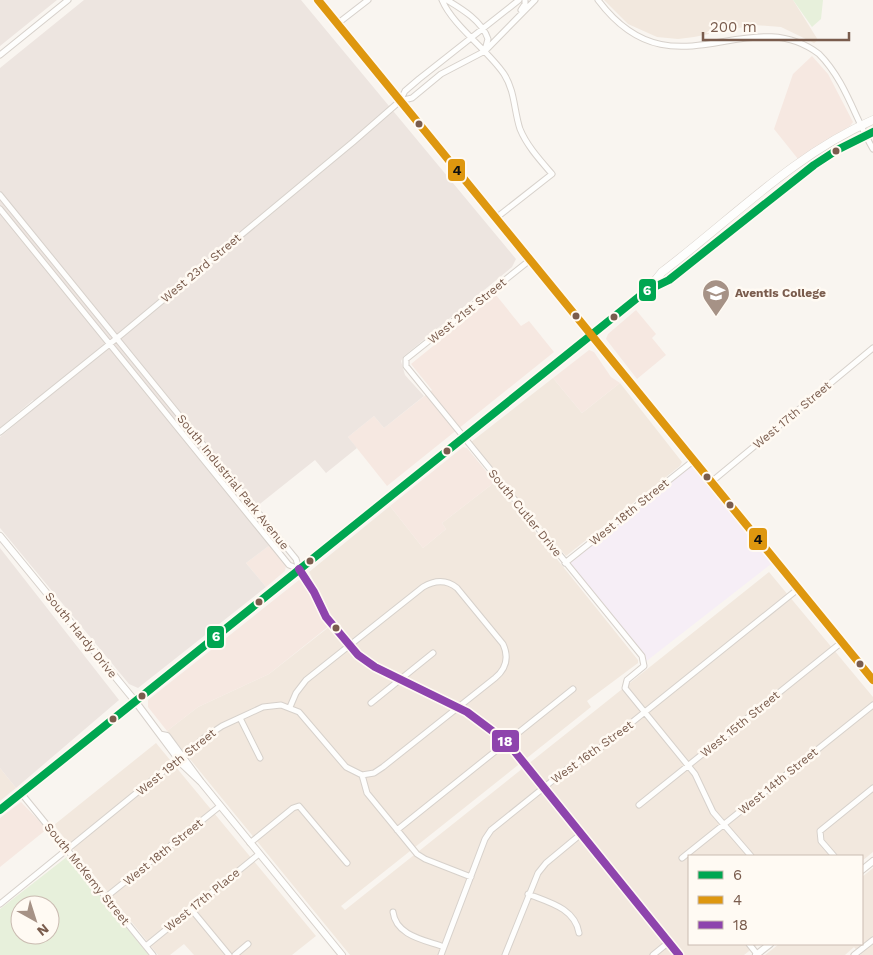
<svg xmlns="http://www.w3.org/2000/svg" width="873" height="955" viewBox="0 0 873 955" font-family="'Work Sans',sans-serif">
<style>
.residential{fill:#f2e8de}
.commercial{fill:#f6e8e1}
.industrial{fill:#ede5e0}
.education{fill:#f6eef6}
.green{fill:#e7f0db;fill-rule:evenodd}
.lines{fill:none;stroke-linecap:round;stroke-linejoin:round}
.minor-casing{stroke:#d7d1cb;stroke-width:7}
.tertiary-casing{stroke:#d7d1cb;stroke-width:8}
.secondary-casing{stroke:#d9d2cb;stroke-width:9}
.minor{stroke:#fefefd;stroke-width:5}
.tertiary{stroke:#fefefd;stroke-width:6}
.secondary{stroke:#fefefd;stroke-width:8}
.bus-1-casing{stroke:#fffaf3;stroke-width:11}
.bus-2-casing{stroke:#fffaf3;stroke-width:11}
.bus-3-casing{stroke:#fffaf3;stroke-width:11}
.bus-1{stroke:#00a651;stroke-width:8}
.bus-2{stroke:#de970f;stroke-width:8}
.bus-3{stroke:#8e44ad;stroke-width:8}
.bus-dot{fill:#7a5c4d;stroke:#fffaf3;stroke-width:2}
.labels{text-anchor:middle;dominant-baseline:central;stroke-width:5;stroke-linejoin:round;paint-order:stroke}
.street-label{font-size:12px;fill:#7a5c4d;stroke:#fffaf3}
.poi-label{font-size:12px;font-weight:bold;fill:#7a5c4d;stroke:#fffaf3;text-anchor:start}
.line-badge{stroke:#fffaf3;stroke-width:2}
.badge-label{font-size:14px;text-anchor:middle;font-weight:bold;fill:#fff}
.pale-badge-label{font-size:14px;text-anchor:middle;font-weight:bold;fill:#111}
</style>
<rect width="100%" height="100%" fill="#f9f5f0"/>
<path class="residential" d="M604,0H793L818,40L814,43L781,27L754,25L694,37L678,39L657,37L628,24Z
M553,378L582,413L620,383L682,462L680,466L566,556L471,442Z
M495,482L638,660V663L587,701L591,707L341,906L345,910L769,572L873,697V852L862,861V856H689V944H758L744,955H350L167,731L198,707L269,674L334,623L309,572L390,506L423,548L446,529L442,523Z
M156,743L316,936L292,955H194L184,944L170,955H158L54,825Z
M0,768L16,788L0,801Z
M873,868V955H861L854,947L845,955H765L779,944H862V877Z"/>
<path class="commercial" d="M812,56L828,74L853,122L850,126L798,159L774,129L793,74Z
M496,295L521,326L529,321L554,352L387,486L348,437L374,416L384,428L432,390L411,364Z
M636,310L656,334L652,338L666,355L637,379L606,339L608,334Z
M589,350L594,352L611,377L620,383L582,413L553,378Z
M463,447L467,448L495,482L442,523L446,529L423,548L390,506Z
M270,545L286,566L285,571L266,587L246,563Z
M299,580L304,583L320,615L329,626L269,674L198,707L167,731L148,707V700Z
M21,802L47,829L0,867V818Z"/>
<path class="industrial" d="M0,0H57L0,46Z
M84,0H301L516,259L512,267L404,356L401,361L405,375L424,396L384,428L374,416L348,437L357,448L326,473L315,460L256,507L234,479L224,487L270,545L246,563L266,587L138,688L129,684L0,528V437L38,405L33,400L0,428V68Z
M0,548L119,700L16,788L0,768Z"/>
<path class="education" d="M693,461L775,561L644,663L565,563Z"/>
<path class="green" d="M793,0H823L821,19L812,27Z
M68,856L69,857L149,955H0V909ZM20,905H50V935H20Z"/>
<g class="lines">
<g class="minor-casing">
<path id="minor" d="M442,0C453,26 488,50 504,74C515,91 514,111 520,129C527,146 540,160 552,174L496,218
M447,0C462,9 482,21 488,39L485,50
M598,0C672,99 747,0 819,54C845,80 855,118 873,149
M521,10L525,4V0
M337,24L368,0
M0,55L68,0
M400,101L412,98L441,74L485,51L535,0
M0,195L296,559L299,569
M0,209L289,565L299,569
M530,260L406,359V366L642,656L644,666L627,680L625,688L695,774L713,812L751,856
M0,432L122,334L353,142L400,101L405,91L419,79L519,0
M710,483L873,348
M565,563L693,461
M299,569L314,592L326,617L358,655L375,667L467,712L507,742L679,955
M371,703L433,653
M290,707L296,693L306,680L423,587C435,580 446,579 457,588L503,644C509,657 507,668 495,678L383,767L374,773L362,775
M240,718L260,758
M21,793L153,955
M639,805L842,642
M397,830L573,689
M250,843L293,808L299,806L347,863
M834,856L821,841L820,831L873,788
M682,858L873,705
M528,894C548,902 575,908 579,933
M106,897L220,806
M0,904L204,738L222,726L263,707L281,705L299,712L346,767L362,775L367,793L417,854L425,859L471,877
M191,909L229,955
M393,912C396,936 425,940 444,947
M749,944L757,954
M146,946L259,854
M235,955L248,944
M441,955L485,839L491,830L567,769L600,748L798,589
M505,955L538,873L546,863L581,834
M653,955L669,942
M854,955L873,940"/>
</g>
<g class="tertiary-casing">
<path id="tertiary" d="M0,536L135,701L182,764L201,782
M162,735L167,736L201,782L342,955
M862,870L873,861
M756,955L770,944"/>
</g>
<g class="secondary-casing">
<path id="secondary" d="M318,0L873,680
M649,288L662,272C731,220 793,155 873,120
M0,810L646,291L669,280L814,165L837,150L873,132"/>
</g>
<use href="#minor" class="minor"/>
<use href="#tertiary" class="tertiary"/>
<use href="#secondary" class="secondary"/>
<g class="bus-1-casing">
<path id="bus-1" d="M0,810L646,291L669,280L814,165L837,150L873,132"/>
</g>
<g class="bus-2-casing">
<path id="bus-2" d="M318,0L873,680"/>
</g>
<g class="bus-3-casing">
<path id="bus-3" d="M299,569L314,592L326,617L358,655L375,667L467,712L507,742L679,955"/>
</g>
<use href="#bus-1" class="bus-1"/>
<use href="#bus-2" class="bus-2"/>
<use href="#bus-3" class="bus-3"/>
</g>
<defs>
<g id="university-pin" transform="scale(1.4375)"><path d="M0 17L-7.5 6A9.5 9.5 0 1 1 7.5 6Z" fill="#a69286" stroke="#fffaf3"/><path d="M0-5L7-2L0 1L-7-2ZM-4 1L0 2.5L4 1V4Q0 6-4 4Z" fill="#fff"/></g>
</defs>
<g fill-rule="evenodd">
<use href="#university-pin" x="716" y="293"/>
</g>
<g class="bus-dot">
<circle cx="419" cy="124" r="4.5"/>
<circle cx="836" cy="151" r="4.5"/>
<circle cx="576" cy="316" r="4.5"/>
<circle cx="614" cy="317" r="4.5"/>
<circle cx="447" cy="451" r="4.5"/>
<circle cx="707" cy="477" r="4.5"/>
<circle cx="730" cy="505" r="4.5"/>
<circle cx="310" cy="561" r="4.5"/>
<circle cx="259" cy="602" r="4.5"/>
<circle cx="336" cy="628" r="4.5"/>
<circle cx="860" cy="664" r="4.5"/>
<circle cx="142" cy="696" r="4.5"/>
<circle cx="113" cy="719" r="4.5"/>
</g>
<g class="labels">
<g class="street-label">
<text transform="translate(201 268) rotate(-40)">West 23rd Street</text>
<text transform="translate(467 311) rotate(-39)">West 21st Street</text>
<text transform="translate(792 415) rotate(-40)">West 17th Street</text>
<text transform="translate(233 482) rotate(51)">South Industrial Park Avenue</text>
<text transform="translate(629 512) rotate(-39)">West 18th Street</text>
<text transform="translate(525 513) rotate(51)">South Cutler Drive</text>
<text transform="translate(81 635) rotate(51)">South Hardy Drive</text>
<text transform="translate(740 724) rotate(-39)">West 15th Street</text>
<text transform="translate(592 752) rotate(-36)">West 16th Street</text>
<text transform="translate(176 762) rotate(-39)">West 19th Street</text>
<text transform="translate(778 781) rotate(-39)">West 14th Street</text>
<text transform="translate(163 852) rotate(-39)">West 18th Street</text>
<text transform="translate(87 874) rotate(51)">South McKemy Street</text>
<text transform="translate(202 900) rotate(-39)">West 17th Place</text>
</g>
<g class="poi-label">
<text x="735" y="293">Aventis College</text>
</g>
</g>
<g class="line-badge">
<rect x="447" y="158" width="19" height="24" rx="5" fill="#de970f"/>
<rect x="638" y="278" width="19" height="24" rx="5" fill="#00a651"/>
<rect x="748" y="527" width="20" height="24" rx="5" fill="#de970f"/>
<rect x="206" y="625" width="19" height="24" rx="5" fill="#00a651"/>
<rect x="491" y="729" width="29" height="24" rx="5" fill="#8e44ad"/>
</g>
<g class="badge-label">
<text x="647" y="295">6</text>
<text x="216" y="641">6</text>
<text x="505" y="746">18</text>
</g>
<g class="pale-badge-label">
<text x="457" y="175">4</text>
<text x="758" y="544">4</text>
</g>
<rect x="688" y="855" width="175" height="90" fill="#fffaf3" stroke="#cabbb1"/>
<rect x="698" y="871" width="25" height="8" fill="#00a651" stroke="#cabbb1"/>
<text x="733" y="880" font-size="15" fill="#7a5c4d">6</text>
<rect x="698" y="896" width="25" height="8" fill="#de970f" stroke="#cabbb1"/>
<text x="733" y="905" font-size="15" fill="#7a5c4d">4</text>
<rect x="698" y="921" width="25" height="8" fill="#8e44ad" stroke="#cabbb1"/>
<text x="733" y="930" font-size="15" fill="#7a5c4d">18</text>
<g transform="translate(35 920) rotate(141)"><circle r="24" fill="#fffaf3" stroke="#cabbb1"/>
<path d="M0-4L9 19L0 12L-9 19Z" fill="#a69286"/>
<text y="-8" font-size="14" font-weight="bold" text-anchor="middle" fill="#7a5c4d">N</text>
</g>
<path d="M703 32v8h146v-8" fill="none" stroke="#7a5c4d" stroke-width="2.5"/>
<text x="710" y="32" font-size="15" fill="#7a5c4d" stroke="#fffaf3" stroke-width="4" paint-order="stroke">200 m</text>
</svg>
